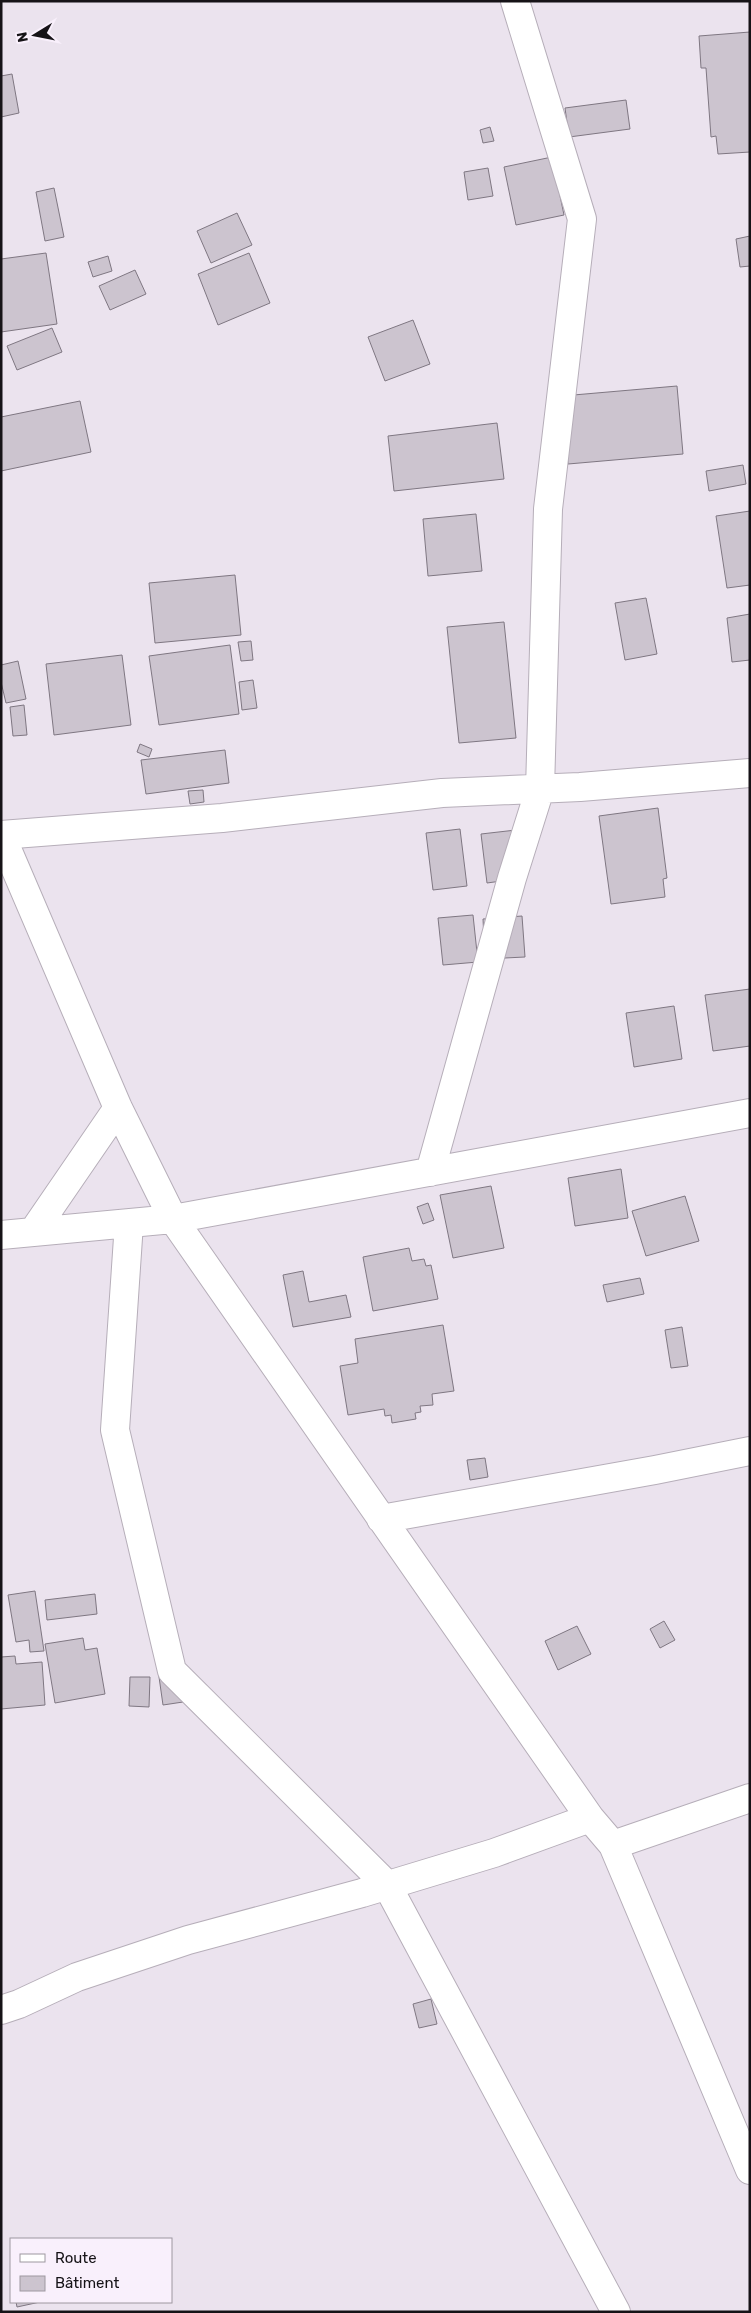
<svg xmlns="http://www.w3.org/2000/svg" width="751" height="2313" viewBox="0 0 751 2313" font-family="Rubik,sans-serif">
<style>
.building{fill:#ccc4cf;stroke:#7f7782}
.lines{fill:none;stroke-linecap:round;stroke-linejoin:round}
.minor-casing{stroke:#b6aeb9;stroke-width:30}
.minor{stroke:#fff;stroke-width:28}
</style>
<rect width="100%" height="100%" fill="#ebe3ee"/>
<path class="building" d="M750,32V152L718,154L716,136L711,137L706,68H701L699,36Z
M12,74L19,113L1,117V76Z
M626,100L630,129L569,137L565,108Z
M490,127L494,141L483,143L480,130Z
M552,157L564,215L516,225L504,167Z
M488,168L493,196L468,200L464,172Z
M54,188L64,237L45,241L36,192Z
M237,213L252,245L211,263L197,231Z
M750,236V266L740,267L736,239Z
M46,253L57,324L1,332V259Z
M249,253L270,303L218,325L198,274Z
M108,256L112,271L93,277L88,262Z
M135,270L146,294L110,310L99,286Z
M413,320L430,364L385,381L368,337Z
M52,328L62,352L17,370L7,346Z
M677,386L683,454L568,464L562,396Z
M80,401L91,452L1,471V417Z
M497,423L504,479L394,491L388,436Z
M743,465L746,484L709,491L706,471Z
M750,511V585L727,588L716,516Z
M476,514L482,571L428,576L423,519Z
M235,575L241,635L155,643L149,583Z
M646,598L657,654L625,660L615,603Z
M750,614V660L732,662L727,618Z
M504,622L516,738L459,743L447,627Z
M251,641L253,660L241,661L238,642Z
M230,645L239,714L159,725L149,656Z
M122,655L131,725L54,735L46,664Z
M18,661L26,699L6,703L1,682V665Z
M253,680L257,708L242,710L239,682Z
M24,705L27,735L13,736L10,707Z
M140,744L152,749L149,757L137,752Z
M225,750L229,783L146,794L141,760Z
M203,790L204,802L190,804L188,791Z
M658,808L667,878L663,879L665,897L611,904L599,816Z
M460,829L467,886L433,890L426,833Z
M516,830L523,878L487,883L481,834Z
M473,915L478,962L443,965L438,918Z
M522,916L525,957L485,959L483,919Z
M750,989V1046L713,1051L705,995Z
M674,1006L682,1059L634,1067L626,1013Z
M621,1169L628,1218L575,1226L568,1178Z
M491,1186L504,1248L453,1258L440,1195Z
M685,1196L699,1241L646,1256L632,1211Z
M428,1203L434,1220L423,1224L417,1207Z
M409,1248L412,1261L424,1259L426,1266L431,1265L438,1299L373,1311L363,1257Z
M303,1271L309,1302L346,1295L351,1317L293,1327L283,1275Z
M640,1278L644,1294L607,1302L603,1285Z
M443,1325L454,1391L432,1394L433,1405L420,1406L421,1412L415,1413L416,1419L392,1423L391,1415L385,1416L384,1409L348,1415L340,1366L358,1363L355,1339Z
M682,1327L688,1366L671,1368L665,1330Z
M485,1458L488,1477L470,1480L467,1460Z
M35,1591L44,1651L30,1652L29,1640L16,1642L8,1595Z
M95,1594L97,1614L47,1620L45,1600Z
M664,1621L675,1640L660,1648L650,1629Z
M577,1626L591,1654L558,1670L545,1641Z
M83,1638L85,1650L97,1648L105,1694L55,1703L45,1644Z
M15,1656L16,1664L42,1662L45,1705L1,1709V1657Z
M178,1667L183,1702L163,1705L158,1670Z
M130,1677H150L149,1707L129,1706Z
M431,1999L437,2024L419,2028L413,2004Z
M16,2302H40L17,2307Z"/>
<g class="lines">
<g class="minor-casing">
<path id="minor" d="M1,835L118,1108L173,1219L590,1818L613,1845L750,2170
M1,835L222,818L442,793L580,787L750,773
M430,1172L512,878L540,789L548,509L582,219L515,1
M129,1223L115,1430L172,1671L387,1885L616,2312
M33,1232L118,1108
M1,1235L173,1219L750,1113
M381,1519L655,1470L750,1451
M613,1845L750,1798
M1,2010L19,2004L77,1977L188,1940L362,1893L494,1853L590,1818"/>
</g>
<use href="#minor" class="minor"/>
</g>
<rect width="751" height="2313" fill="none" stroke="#161317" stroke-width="5"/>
<rect x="10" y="2238" width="162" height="65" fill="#f9f0fc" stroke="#9e98a0"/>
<rect x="20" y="2254" width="25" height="8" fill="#ffffff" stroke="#9e98a0"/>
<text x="55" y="2263" font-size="15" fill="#161317">Route</text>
<rect x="20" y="2276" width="25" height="15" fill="#ccc4cf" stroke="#9e98a0"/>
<text x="55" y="2288" font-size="15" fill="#161317">Bâtiment</text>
<g transform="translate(35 35) rotate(260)" stroke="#f9f0fc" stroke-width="4" paint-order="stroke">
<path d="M0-4L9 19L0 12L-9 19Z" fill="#161317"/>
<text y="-8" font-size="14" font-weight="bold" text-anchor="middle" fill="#161317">N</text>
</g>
</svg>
